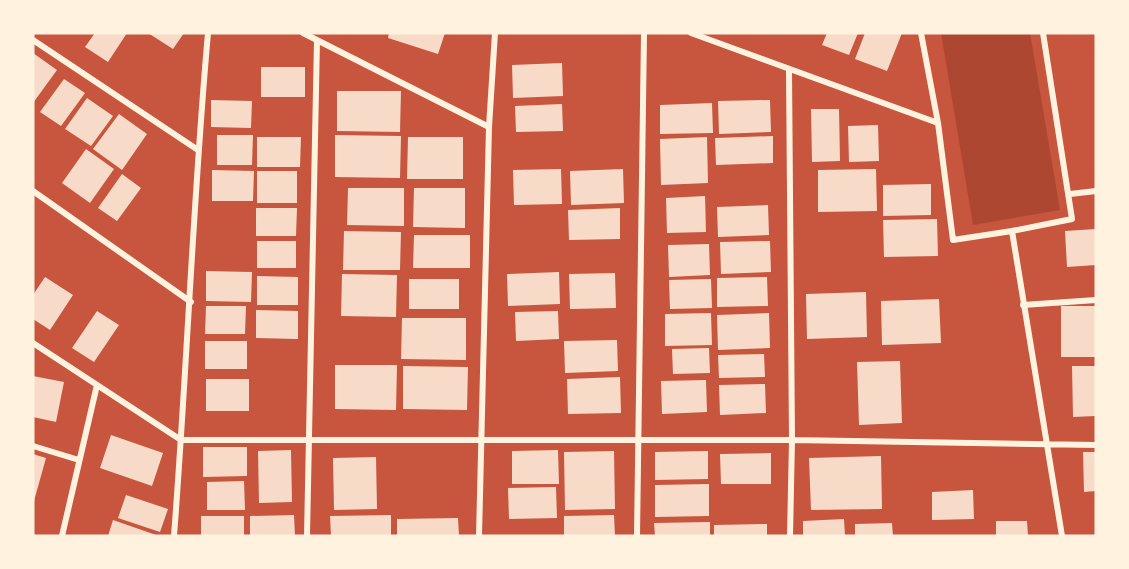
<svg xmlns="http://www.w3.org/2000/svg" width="1129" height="569" viewBox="0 0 1129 569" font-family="Lora,serif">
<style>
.green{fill:#ae4732}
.building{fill:#f7dbc8}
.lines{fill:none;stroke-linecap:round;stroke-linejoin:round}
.minor{stroke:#fff3e0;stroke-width:6}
</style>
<rect width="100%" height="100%" fill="#c8553d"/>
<path class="green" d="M941,33H1030L1060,210L973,225Z"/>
<path class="building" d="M95,33H127L108,62L85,47Z
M148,33H184L173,49Z
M389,33H445L438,54L388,38Z
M827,33H858L849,55L822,45Z
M865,33H902L887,71L855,59Z
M33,53L57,70L33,103Z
M562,63L563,96L513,98L512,65Z
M261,67H305V97H261Z
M64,79L85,93L61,126L40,112Z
M337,91H401L400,132L337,131Z
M87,98L113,116L91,146L65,129Z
M211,100L252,101L251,128L211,127Z
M770,100L771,132L719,134L718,101Z
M712,103L713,133L660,134V105Z
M562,104L563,131L516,132L515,106Z
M811,109H839L840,161L812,162Z
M119,114L147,134L122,170L93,149Z
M878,125L879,161L849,162L848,126Z
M217,135H253L252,165H217Z
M335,135L401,136L400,178L335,177Z
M773,136V163L716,165L715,138Z
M257,137H301L300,167H257Z
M408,137H463V179H407Z
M707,137L708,183L661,185L660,139Z
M86,149L114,169L90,203L62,183Z
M561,169L562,204L514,205L513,170Z
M623,169L624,203L571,205L570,171Z
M876,169L877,211L818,212V170Z
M212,170L254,171L253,201H212Z
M257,171H297V203H257Z
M122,174L141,188L117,221L98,208Z
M931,184V215L883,216V185Z
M348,188H404V226L347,225Z
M414,188H465V228L413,227Z
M705,196L706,232L667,233L666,198Z
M768,205L769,235L718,237L717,207Z
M256,208H297L296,236H256Z
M620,208V239L569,240L568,210Z
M937,219L938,256L884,257L883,220Z
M1096,229V265L1067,267L1065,231Z
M344,231L401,232L400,270H343Z
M414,235H470V268H413Z
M257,241H296V268H257Z
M770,241L771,272L721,274L720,242Z
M709,244L710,275L669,277L668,245Z
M206,271L252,272L251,302L206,301Z
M559,272L560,304L508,306L507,274Z
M615,273L616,308L570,309L569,274Z
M342,274L397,275L396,317L341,316Z
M257,276L298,277V305H257Z
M45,277L73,295L50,330L33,319V295Z
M767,277L768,306L717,307V278Z
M409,279H459V309H409Z
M711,279L712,308L670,309L669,280Z
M866,292L867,337L807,339L806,294Z
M939,299L941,343L882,345L881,301Z
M206,306H246L245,334H205Z
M1061,306H1096V357H1061Z
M256,310L298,311V339L256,338Z
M97,311L119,325L94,362L72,348Z
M558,311L559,339L516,341L515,312Z
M711,313L712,345L665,346V314Z
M769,313L770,348L718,350L717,315Z
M402,318H466V360L401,359Z
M617,340L618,371L565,373L564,341Z
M205,341H247V369H205Z
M709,348L710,373L673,374L672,349Z
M764,354L765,377L719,378L718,355Z
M900,361L902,423L859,425L857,362Z
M335,365H397L396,410L335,409Z
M403,366L468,367L467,410L403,409Z
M1072,366H1096V416L1073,417Z
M33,376L64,382L56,422L33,417Z
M620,377L621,413L568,414L567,379Z
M206,379H249V411H206Z
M706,380L707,412L662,414L661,381Z
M765,384L766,413L720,415L719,385Z
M111,435L163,453L152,486L100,468Z
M203,447H247V476L203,477Z
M291,450L292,502L259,503L258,451Z
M558,450L559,484H512V451Z
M614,451L615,509L565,510L564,452Z
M708,451V479L655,480V452Z
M1083,452H1096V491L1084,492Z
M771,453V484H721L720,454Z
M33,454L46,458L34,501H33Z
M881,456L882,509L811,510L809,458Z
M376,457L377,509L334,510L333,458Z
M244,481L245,510H207V482Z
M709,484V516L655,517V485Z
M556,487L557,518L509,519L508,488Z
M973,490L974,519L932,520V492Z
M126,495L168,509L160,532L118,518Z
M294,515L295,536H250V516Z
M391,515V536H331L330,516Z
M614,515L615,536H564V516Z
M201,516H244V536H201Z
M458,518L459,536H397V519Z
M844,519L845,536H803V521Z
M113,520L159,536H108Z
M996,521H1027L1028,536H996Z
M710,522V536H655L654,523Z
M892,523L893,536H855V524Z
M767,524V536H714V525Z"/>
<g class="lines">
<path class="minor" d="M303,33L489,127
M691,33L938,123
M921,33L938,123L953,240L1012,231L1062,536
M33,40L198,150
M789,70L792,440L790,536
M33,191L191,302
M1070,194L1096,191
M1012,231L1072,219L1043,33
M1023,305L1096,300
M33,343L181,440H792L1096,445
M33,446L79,460
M62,536L97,385
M174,536C187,368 193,200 208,33
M307,536L317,40
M479,536L489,127L495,33
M637,536L644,33"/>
</g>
<rect width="1129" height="569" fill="none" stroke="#fff3e0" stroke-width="69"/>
</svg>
